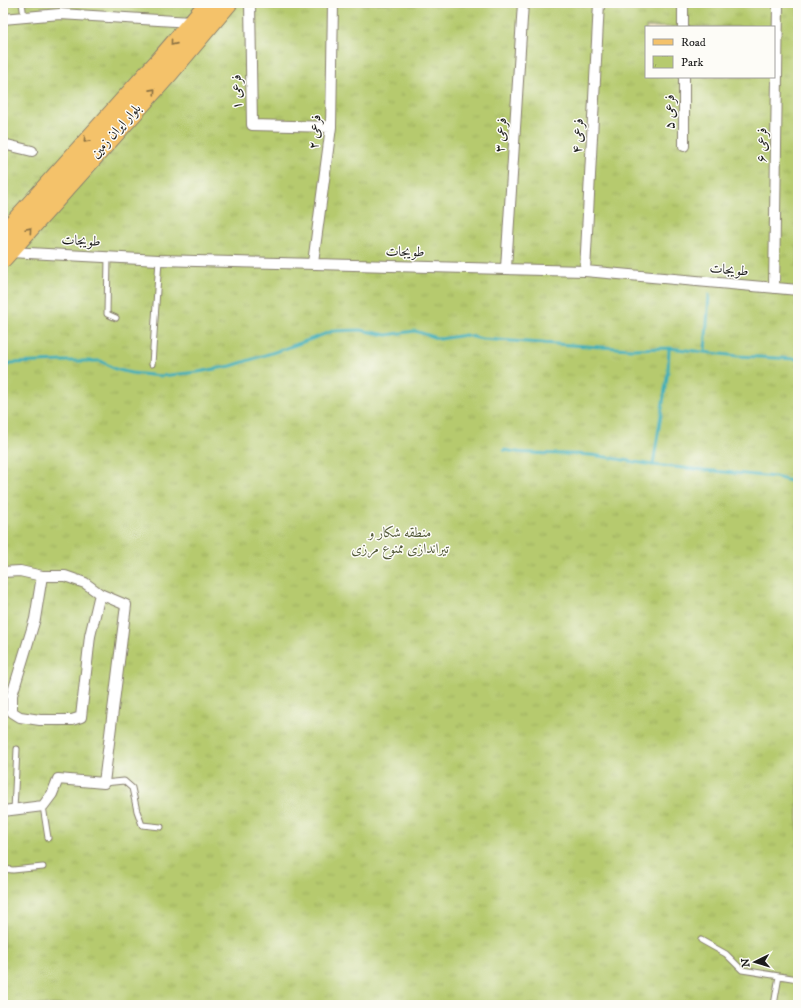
<svg xmlns="http://www.w3.org/2000/svg" width="801" height="1008" viewBox="0 0 801 1008" font-family="'IM FELL DW Pica',Amiri,serif">
<style>
.park{fill:url(#park-tufts);stroke:#697345;fill-rule:evenodd}
.lines{fill:none;stroke-linecap:round;stroke-linejoin:round}
.stream{stroke:#3fafba;stroke-width:3}
.service-casing{stroke:#867e6e;stroke-width:7}
.minor-casing{stroke:#867e6e;stroke-width:12}
.primary-casing{stroke:#867e6e;stroke-width:19}
.service{stroke:#fff;stroke-width:5}
.minor{stroke:#fff;stroke-width:10}
.primary{stroke:#f4c26a;stroke-width:17}
.oneway{stroke:#886f43}
.labels{text-anchor:middle;dominant-baseline:central;stroke-width:3;stroke-linejoin:round;paint-order:stroke}
.street-label{font-size:14px;fill:#1c1c1c;stroke:#fdfcf7}
.park-label{font-size:14px;fill:#525939;stroke:#fdfcf7}
</style>
<defs>
<pattern id="park-tufts" width="24" height="20" patternUnits="userSpaceOnUse"><rect width="24" height="20" fill="#b6ca6e"/><path d="M3 7l-1-3M5 7V3M7 7l1-3M15 17l-1-3M17 17v-4M19 17l1-3" fill="none" stroke="#9cad5f"/></pattern>
</defs>
<rect width="100%" height="100%" fill="#fdfcf7"/>
<filter id="ink" filterUnits="userSpaceOnUse"><feTurbulence type="fractalNoise" baseFrequency=".025" numOctaves="2"/><feDisplacementMap in="SourceGraphic" scale="8" xChannelSelector="R" yChannelSelector="G"/><feConvolveMatrix kernelMatrix="1 2 1 2 8 2 1 2 1" color-interpolation-filters="sRGB"/></filter>
<filter id="wash" filterUnits="userSpaceOnUse"><feTurbulence type="fractalNoise" baseFrequency=".012" numOctaves="4" result="noise"/><feDisplacementMap in="SourceGraphic" scale="16" xChannelSelector="R" yChannelSelector="G"/><feGaussianBlur stdDeviation="0.9" result="paint"/><feColorMatrix in="noise" values="0 0 0 0 0 0 0 0 0 0 0 0 0 0 0 0 0 1.4 0 .05"/><feComposite in="paint" operator="in"/></filter>
<g filter="url(#wash)">
<rect width="100%" height="100%" fill="#efe0c1"/>
<path class="park" d="M3,3H798V1005H3ZM646,27H774V77H646Z"/>
<g class="lines">
<path class="stream" d="M705,351L709,295
M3,369L11,363L64,361H101L115,369L131,373L161,376L198,372L231,366L284,349L333,331L360,330L387,335L415,331L440,339L465,335L482,339L631,349L669,348L738,356L798,359
M504,450C532,456 561,452 590,455C611,457 632,462 653,465L668,371L669,348
M653,465L775,477L798,483"/>
</g>
</g>
<g filter="url(#ink)">
<g class="lines">
<g class="service-casing">
<path id="service" d="M22,3L24,17
M108,257L107,314L116,318
M152,364L159,260
M104,783L124,781L132,788L137,811L142,825L161,827
M43,806L48,838
M14,810L17,749
M3,869L13,870L43,867
M701,940L726,954L742,970L798,979
M774,1005L779,976"/>
</g>
<g class="minor-casing">
<path id="minor" d="M250,3L252,125L331,127
M683,3V27
M3,19L60,14L191,22
M684,77V146
M3,144L32,151
M10,252L159,260L585,271L798,290
M313,263L331,127L333,3
M506,268L523,3
M585,271L599,3
M774,288L778,3
M3,572L20,571L42,576H65L85,583L100,594L126,605L104,783L58,779L52,794L43,806L3,811
M42,576L35,619L12,695V712L20,717L40,720H72L81,717L90,636L100,594"/>
</g>
<g class="primary-casing">
<path id="primary" d="M3,234L162,57L208,3
M3,259L170,73L229,3"/>
</g>
<use href="#service" class="service"/>
<use href="#minor" class="minor"/>
<use href="#primary" class="primary"/>
</g>
<defs><path id="oneway-chevron" d="M-2-3.5L2.5 0L-2 3.5" fill="none" stroke-width="1.6" stroke-linecap="round" stroke-linejoin="round"/></defs>
<g class="oneway">
<use href="#oneway-chevron" transform="translate(173 43) rotate(129)"/>
<use href="#oneway-chevron" transform="translate(153 91) rotate(-48)"/>
<use href="#oneway-chevron" transform="translate(86 140) rotate(132)"/>
<use href="#oneway-chevron" transform="translate(29 230) rotate(-49)"/>
</g>
</g>
<g class="labels">
<g class="street-label">
<text transform="translate(237 92) rotate(-91)">فرعی ۱</text>
<text transform="translate(670 112) rotate(-90)">فرعی ۵</text>
<text transform="translate(116 131) rotate(-48)">بلوار ایران زمین</text>
<text transform="translate(315 132) rotate(-85)">فرعی ۲</text>
<text transform="translate(501 135) rotate(-86)">فرعی ۳</text>
<text transform="translate(578 136) rotate(-87)">فرعی ۴</text>
<text transform="translate(762 145) rotate(-89)">فرعی ۶</text>
<text transform="translate(81 241) rotate(3)">طویجات</text>
<text transform="translate(405 252) rotate(1)">طویجات</text>
<text transform="translate(729 270) rotate(5)">طویجات</text>
</g>
<g class="park-label">
<text x="400" y="533">منطقه شکار و<tspan x="400" dy="16">تیراندازی ممنوع مرزی</tspan></text>
</g>
</g>
<rect width="801" height="1008" fill="none" stroke="#fdfcf7" stroke-width="16"/>
<rect x="645" y="26" width="130" height="52" fill="#fdfcf7" stroke="#a3a29f"/>
<rect x="653" y="39" width="20" height="6" fill="#f4c26a" stroke="#a3a29f"/>
<text x="681" y="46" font-size="12" fill="#1c1c1c">Road</text>
<rect x="653" y="56" width="20" height="12" fill="url(#park-tufts)" stroke="#a3a29f"/>
<text x="681" y="66" font-size="12" fill="#1c1c1c">Park</text>
<g transform="translate(755 962) rotate(265)" stroke="#fdfcf7" stroke-width="3" paint-order="stroke">
<path d="M0-3L7 15L0 10L-7 15Z" fill="#1c1c1c"/>
<text y="-6" font-size="11" font-weight="bold" text-anchor="middle" fill="#1c1c1c">N</text>
</g>
</svg>
